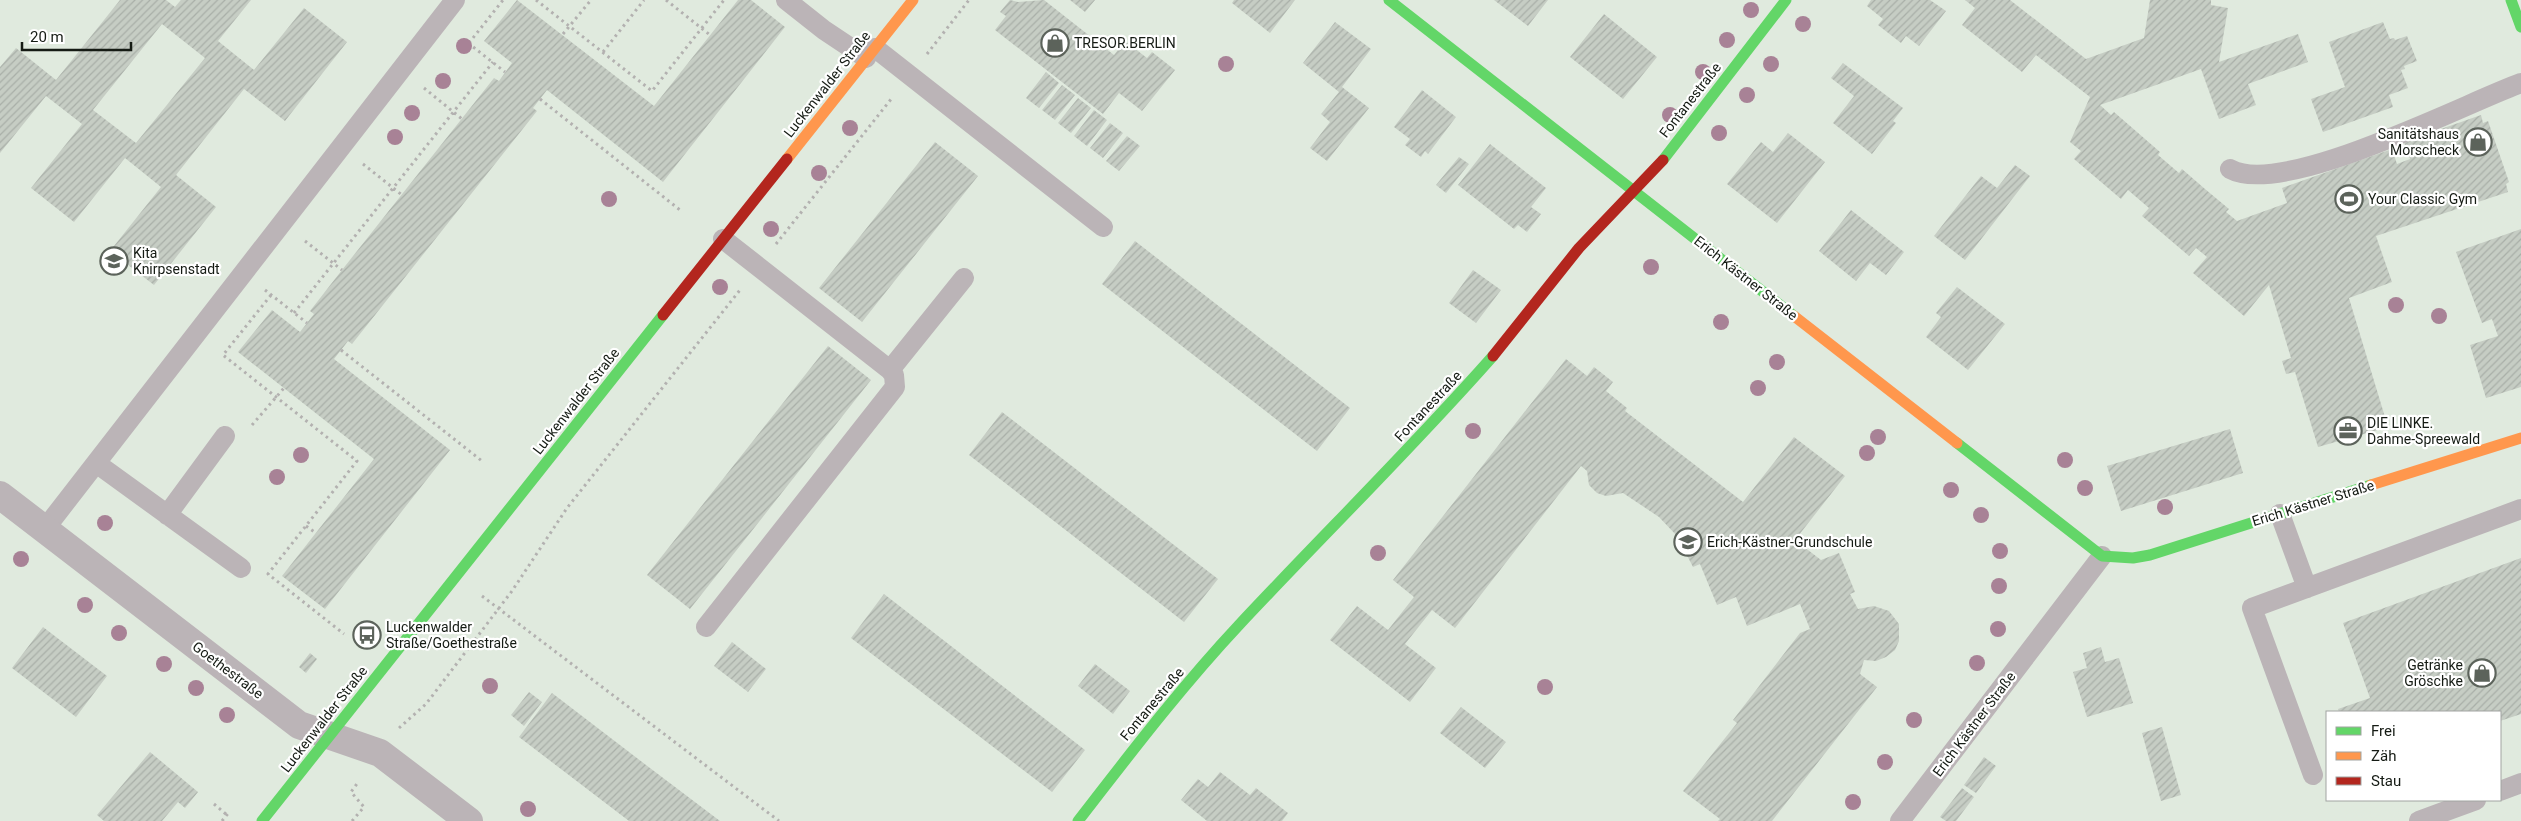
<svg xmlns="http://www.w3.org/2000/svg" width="2521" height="821" viewBox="0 0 2521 821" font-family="Roboto,sans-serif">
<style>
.building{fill:url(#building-hatch);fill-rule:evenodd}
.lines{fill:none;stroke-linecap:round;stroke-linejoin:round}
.path{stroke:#b3b1b0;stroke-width:3;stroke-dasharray:2.5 4;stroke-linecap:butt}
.lane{stroke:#bbb4b7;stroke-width:20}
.street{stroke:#bbb4b7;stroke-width:28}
.fast{stroke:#63d668;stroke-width:11}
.slow{stroke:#ff974d;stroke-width:11}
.jam{stroke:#b3261e;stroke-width:11}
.tree{fill:#a88296}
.labels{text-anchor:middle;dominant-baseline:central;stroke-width:4.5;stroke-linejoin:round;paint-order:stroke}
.poi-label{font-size:14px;fill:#151b14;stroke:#fff;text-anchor:start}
.street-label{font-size:14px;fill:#151b14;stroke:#fff}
</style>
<defs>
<pattern id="building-hatch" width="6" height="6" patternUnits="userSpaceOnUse" patternTransform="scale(1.25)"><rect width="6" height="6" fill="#c6cdc4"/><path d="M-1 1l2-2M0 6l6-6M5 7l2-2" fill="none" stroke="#a9afa8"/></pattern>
</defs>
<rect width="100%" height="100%" fill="#e0eade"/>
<path class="building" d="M120,0H166L175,7L181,0H251L218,41L254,70L304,8L347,42L285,121L244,89L176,175L216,207L154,285L110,251L161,187L125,158L74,222L31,188L82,124L46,96L0,153V67L16,48L56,80ZM162,24L205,58L136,143L93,110Z
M517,0L654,106L738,0H751L785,27L663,182L547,90L533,108L537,111L352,344L348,341L334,359L450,450L325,609L282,576L374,459L238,352L272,310L300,332L314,314L310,311L342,270L494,78L499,81L512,63L484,41Z
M1010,0L1018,2L1044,0L1114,55L1125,41L1147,58L1152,52L1175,70L1142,111L1119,93L1103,114L995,30L1006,16L1000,12Z
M1070,0H1095L1085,12Z
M1234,0H1295L1270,33L1232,3Z
M1494,0H1548L1528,26Z
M1871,0H1930L1946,11L1919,46L1906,36L1901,43L1878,25L1883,19L1867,6Z
M1965,0H2010L2086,59L2144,38L2150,0H2211V5L2228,8L2219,62L2298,34L2308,62L2248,84L2256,105L2219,119L2201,69L2100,105L2111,115L2114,112L2160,152L2158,155L2179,173L2182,169L2205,189L2229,209L2226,212L2237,221L2287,203L2282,188L2392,149L2397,164L2410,159L2404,142L2481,115L2483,123L2488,121L2509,182L2506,184L2508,192L2376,236L2392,282L2349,298L2388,427L2318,447L2295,372L2286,374L2282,361L2291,358L2269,285L2244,316L2193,273L2207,257L2196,248L2189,256L2142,216L2149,208L2128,190L2121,199L2074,159L2081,151L2070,142L2090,97L2036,55L2022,72L1962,25L1975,8Z
M1604,14L1657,57L1623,99L1570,57Z
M1335,22L1371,49L1342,87L1369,108L1327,161L1310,148L1330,122L1321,114L1339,92L1303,63Z
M2383,22L2390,39L2394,38L2395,40L2407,36L2417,61L2404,66L2405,69L2401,70L2408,88L2389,95L2393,107L2323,132L2311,99L2345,87L2329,42Z
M1843,63L1903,108L1893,121L1896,123L1872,154L1833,123L1854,96L1831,78Z
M1046,72L1059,83L1039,108L1026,98Z
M1062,85L1075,95L1055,120L1042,110Z
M1422,90L1456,117L1428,154L1425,151L1421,157L1405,145L1410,139L1394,127Z
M1078,98L1091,108L1071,133L1058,123Z
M1094,110L1107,120L1087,146L1074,136Z
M1110,123L1123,133L1103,158L1090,148Z
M1788,133L1825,162L1777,223L1727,184L1761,142L1773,152Z
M1127,136L1140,146L1119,171L1106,161Z
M935,142L978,176L862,322L819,288Z
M1490,144L1546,188L1531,207L1541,214L1527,232L1518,225L1514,229L1458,185Z
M1459,157L1469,164L1446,193L1436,185Z
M2015,165L2030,176L1965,260L1934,236L1981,176L1997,188Z
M1851,210L1904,252L1886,275L1870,263L1856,281L1819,251Z
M2521,229V387L2486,398L2470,345L2498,336L2492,319L2482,323L2456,252Z
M1135,241L1350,408L1317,451L1102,284Z
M1473,270L1501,290L1476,323L1449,303Z
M1957,287L2005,324L1968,370L1926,337L1941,317L1936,313Z
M828,346L871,380L690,609L647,575Z
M1566,359L1587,376L1594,367L1613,382L1606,391L1627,408L1625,411L1743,502L1794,437L1845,476L1795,540L1821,560L1839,553L1855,592L1850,594L1858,609L1874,606L1889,611L1899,624V641L1895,650L1886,657L1876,661L1864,660L1860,674L1877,687L1772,821H1718L1720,819L1683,791L1737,723L1733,720L1800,633L1810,629L1800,604L1747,626L1736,597L1717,605L1700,564L1693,567L1677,536L1659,517L1623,493L1606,496L1597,493L1589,485L1587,471L1581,466L1455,628L1432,610L1405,644L1436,668L1410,702L1330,640L1357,606L1388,630L1414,597L1393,580Z
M1002,412L1218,579L1184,622L969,455Z
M2230,429L2243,473L2121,511L2107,466Z
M2521,558V714L2500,721V712H2339L2338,709L2370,698L2343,623Z
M884,594L1085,750L1052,792L851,638Z
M43,627L107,676L76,717L12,668Z
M732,642L766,669L748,692L714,666Z
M2101,647L2105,662L2119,658L2133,703L2087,717L2073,672L2087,668L2083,653Z
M310,653L317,659L306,673L299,667Z
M1095,664L1130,691L1113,714L1078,686Z
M529,692L542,702L524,726L511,715Z
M552,693L646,765L720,821H629L519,737Z
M1461,707L1506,742L1485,768L1440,733Z
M2162,727L2181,795L2161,801L2142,733Z
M150,752L198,792L185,808L178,802L162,821H104L97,815Z
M1984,757L1996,766L1976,793L1964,785Z
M1220,772L1250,795L1256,788L1288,813L1282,821H1207L1181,800L1198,779L1208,787Z
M1962,788L1974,797L1956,821H1946L1940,817Z"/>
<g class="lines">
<path class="path" d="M536,0L652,91L724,0
M666,0L710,35
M563,34L591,0
M463,39L505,72
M469,43L503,0
M603,52L644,0
M927,54L969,0
M424,88L462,119
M540,99L680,210
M363,164L402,195
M305,241L342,270
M776,244L892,98
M265,290L307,323
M271,295L223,355L357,461L268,574L344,634
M294,313L493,62
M341,350L482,461
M252,425L284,388
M306,526L316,533
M482,596L779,821
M399,728L426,704L512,591L567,508L740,290
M214,804L227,815
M222,821L230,811
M352,821L364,807L351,792L359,781"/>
<path class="lane" d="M786,0L824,30L866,58
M875,48L1103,227
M2230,169C2283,198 2463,104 2521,83
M890,370L964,278
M96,463L241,568
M2280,514L2307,588
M167,515L225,436
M44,530L455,0
M706,627L895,387L894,375L890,370L723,239
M2313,775L2252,608L2521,509
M2500,791L2521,783
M1900,821L2102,556
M2419,821L2476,800"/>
<path class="street" d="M0,495L299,725L380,753L469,821"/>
<path class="fast" d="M1389,0L1794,316
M2511,0L2521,27
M1663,160L1786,0
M1957,443L2102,556L2133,558L2150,555L2371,485
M262,821L663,315
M1078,821C1130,754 1181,687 1239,625C1323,535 1411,449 1493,356"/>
<path class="slow" d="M787,159L913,0
M1794,316L1957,443
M2371,485L2521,438"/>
<path class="jam" d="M663,315L787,159
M1493,356L1579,248L1663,160"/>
</g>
<g class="tree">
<circle cx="1751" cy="10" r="8"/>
<circle cx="1803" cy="24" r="8"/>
<circle cx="1727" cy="40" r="8"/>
<circle cx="464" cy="46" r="8"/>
<circle cx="1226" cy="64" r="8"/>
<circle cx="1771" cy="64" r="8"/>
<circle cx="1703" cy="72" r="8"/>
<circle cx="443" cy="81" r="8"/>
<circle cx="1747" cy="95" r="8"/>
<circle cx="412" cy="113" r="8"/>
<circle cx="1670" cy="115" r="8"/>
<circle cx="850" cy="128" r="8"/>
<circle cx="1719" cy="133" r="8"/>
<circle cx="395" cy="137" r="8"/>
<circle cx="819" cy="173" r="8"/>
<circle cx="609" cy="199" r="8"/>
<circle cx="771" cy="229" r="8"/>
<circle cx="1651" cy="267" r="8"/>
<circle cx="720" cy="287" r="8"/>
<circle cx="2396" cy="305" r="8"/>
<circle cx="2439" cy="316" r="8"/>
<circle cx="1721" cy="322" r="8"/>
<circle cx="1777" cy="362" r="8"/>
<circle cx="1758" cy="388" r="8"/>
<circle cx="1473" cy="431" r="8"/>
<circle cx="1878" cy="437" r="8"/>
<circle cx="1867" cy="453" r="8"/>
<circle cx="301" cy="455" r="8"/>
<circle cx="2065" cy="460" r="8"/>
<circle cx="277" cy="477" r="8"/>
<circle cx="2085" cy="488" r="8"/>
<circle cx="1951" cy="490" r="8"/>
<circle cx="2165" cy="507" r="8"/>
<circle cx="1981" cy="515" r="8"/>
<circle cx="105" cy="523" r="8"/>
<circle cx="2000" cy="551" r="8"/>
<circle cx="1378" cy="553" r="8"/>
<circle cx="21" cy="559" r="8"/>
<circle cx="1999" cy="586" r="8"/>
<circle cx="85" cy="605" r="8"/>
<circle cx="1998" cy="629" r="8"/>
<circle cx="119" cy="633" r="8"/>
<circle cx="1977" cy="663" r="8"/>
<circle cx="164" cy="664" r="8"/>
<circle cx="490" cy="686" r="8"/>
<circle cx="1545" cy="687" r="8"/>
<circle cx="196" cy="688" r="8"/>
<circle cx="227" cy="715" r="8"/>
<circle cx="1914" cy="720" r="8"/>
<circle cx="1885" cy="762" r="8"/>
<circle cx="1853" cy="802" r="8"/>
<circle cx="528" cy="809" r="8"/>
</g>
<defs>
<g id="shop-ring" transform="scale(1.4375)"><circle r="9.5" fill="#fff" stroke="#5c635b" stroke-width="1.5"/><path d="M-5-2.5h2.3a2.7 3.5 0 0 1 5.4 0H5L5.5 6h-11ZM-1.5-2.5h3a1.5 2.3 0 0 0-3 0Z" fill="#5c635b"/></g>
<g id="stadium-ring" transform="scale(1.4375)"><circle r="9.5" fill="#fff" stroke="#5c635b" stroke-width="1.5"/><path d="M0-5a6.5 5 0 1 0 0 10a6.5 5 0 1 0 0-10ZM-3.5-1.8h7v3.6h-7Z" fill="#5c635b"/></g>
<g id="school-ring" transform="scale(1.4375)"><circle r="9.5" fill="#fff" stroke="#5c635b" stroke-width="1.5"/><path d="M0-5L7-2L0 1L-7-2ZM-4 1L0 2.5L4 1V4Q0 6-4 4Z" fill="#5c635b"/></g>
<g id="office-ring" transform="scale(1.4375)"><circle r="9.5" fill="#fff" stroke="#5c635b" stroke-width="1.5"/><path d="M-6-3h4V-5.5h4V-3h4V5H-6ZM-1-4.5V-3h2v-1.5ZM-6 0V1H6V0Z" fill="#5c635b"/></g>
<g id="bus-ring" transform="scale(1.4375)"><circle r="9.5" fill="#fff" stroke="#5c635b" stroke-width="1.5"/><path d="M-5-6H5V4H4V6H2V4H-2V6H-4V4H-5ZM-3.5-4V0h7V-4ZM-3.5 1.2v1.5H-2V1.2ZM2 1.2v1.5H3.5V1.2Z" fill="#5c635b"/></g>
</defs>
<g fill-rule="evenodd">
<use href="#shop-ring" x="1055" y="43"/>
<use href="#shop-ring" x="2478" y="142"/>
<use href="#stadium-ring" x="2349" y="199"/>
<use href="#school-ring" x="114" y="261"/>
<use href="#office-ring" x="2348" y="431"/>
<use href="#school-ring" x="1688" y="542"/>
<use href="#bus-ring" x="367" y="635"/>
<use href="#shop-ring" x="2482" y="673"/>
</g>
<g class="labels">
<g class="poi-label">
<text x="1074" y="43">TRESOR.BERLIN</text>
<text x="2459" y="134" text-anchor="end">Sanitätshaus<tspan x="2459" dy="16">Morscheck</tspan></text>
<text x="2368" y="199">Your Classic Gym</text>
<text x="133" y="253">Kita<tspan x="133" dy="16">Knirpsenstadt</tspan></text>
<text x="2367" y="423">DIE LINKE.<tspan x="2367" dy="16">Dahme-Spreewald</tspan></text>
<text x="1707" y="542">Erich-Kästner-Grundschule</text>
<text x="386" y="627">Luckenwalder<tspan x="386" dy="16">Straße/Goethestraße</tspan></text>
<text x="2463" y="665" text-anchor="end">Getränke<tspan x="2463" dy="16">Gröschke</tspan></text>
</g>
<g class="street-label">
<text transform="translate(827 84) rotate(-52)">Luckenwalder Straße</text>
<text transform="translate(1690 100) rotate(-52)">Fontanestraße</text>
<text transform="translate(1746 278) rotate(38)">Erich Kästner Straße</text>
<text transform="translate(576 401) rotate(-52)">Luckenwalder Straße</text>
<text transform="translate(1428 406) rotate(-47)">Fontanestraße</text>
<text transform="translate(2313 503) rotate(-17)">Erich Kästner Straße</text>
<text transform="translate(228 670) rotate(37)">Goethestraße</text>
<text transform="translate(1152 704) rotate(-50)">Fontanestraße</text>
<text transform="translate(324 719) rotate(-52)">Luckenwalder Straße</text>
<text transform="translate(1974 724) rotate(-53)">Erich Kästner Straße</text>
</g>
</g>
<rect x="2326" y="711" width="175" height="90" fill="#ffffff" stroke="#a1a4a1"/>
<rect x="2336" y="727" width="25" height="8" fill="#63d668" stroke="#a1a4a1"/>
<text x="2371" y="736" font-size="15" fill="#151b14">Frei</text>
<rect x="2336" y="752" width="25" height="8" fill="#ff974d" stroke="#a1a4a1"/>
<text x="2371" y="761" font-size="15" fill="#151b14">Zäh</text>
<rect x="2336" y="777" width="25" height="8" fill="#b3261e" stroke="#a1a4a1"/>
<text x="2371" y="786" font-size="15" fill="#151b14">Stau</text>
<path d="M22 42v8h109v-8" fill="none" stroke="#151b14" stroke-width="2.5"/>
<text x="30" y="42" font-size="15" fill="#151b14" stroke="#ffffff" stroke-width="4" paint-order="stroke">20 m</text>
</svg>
